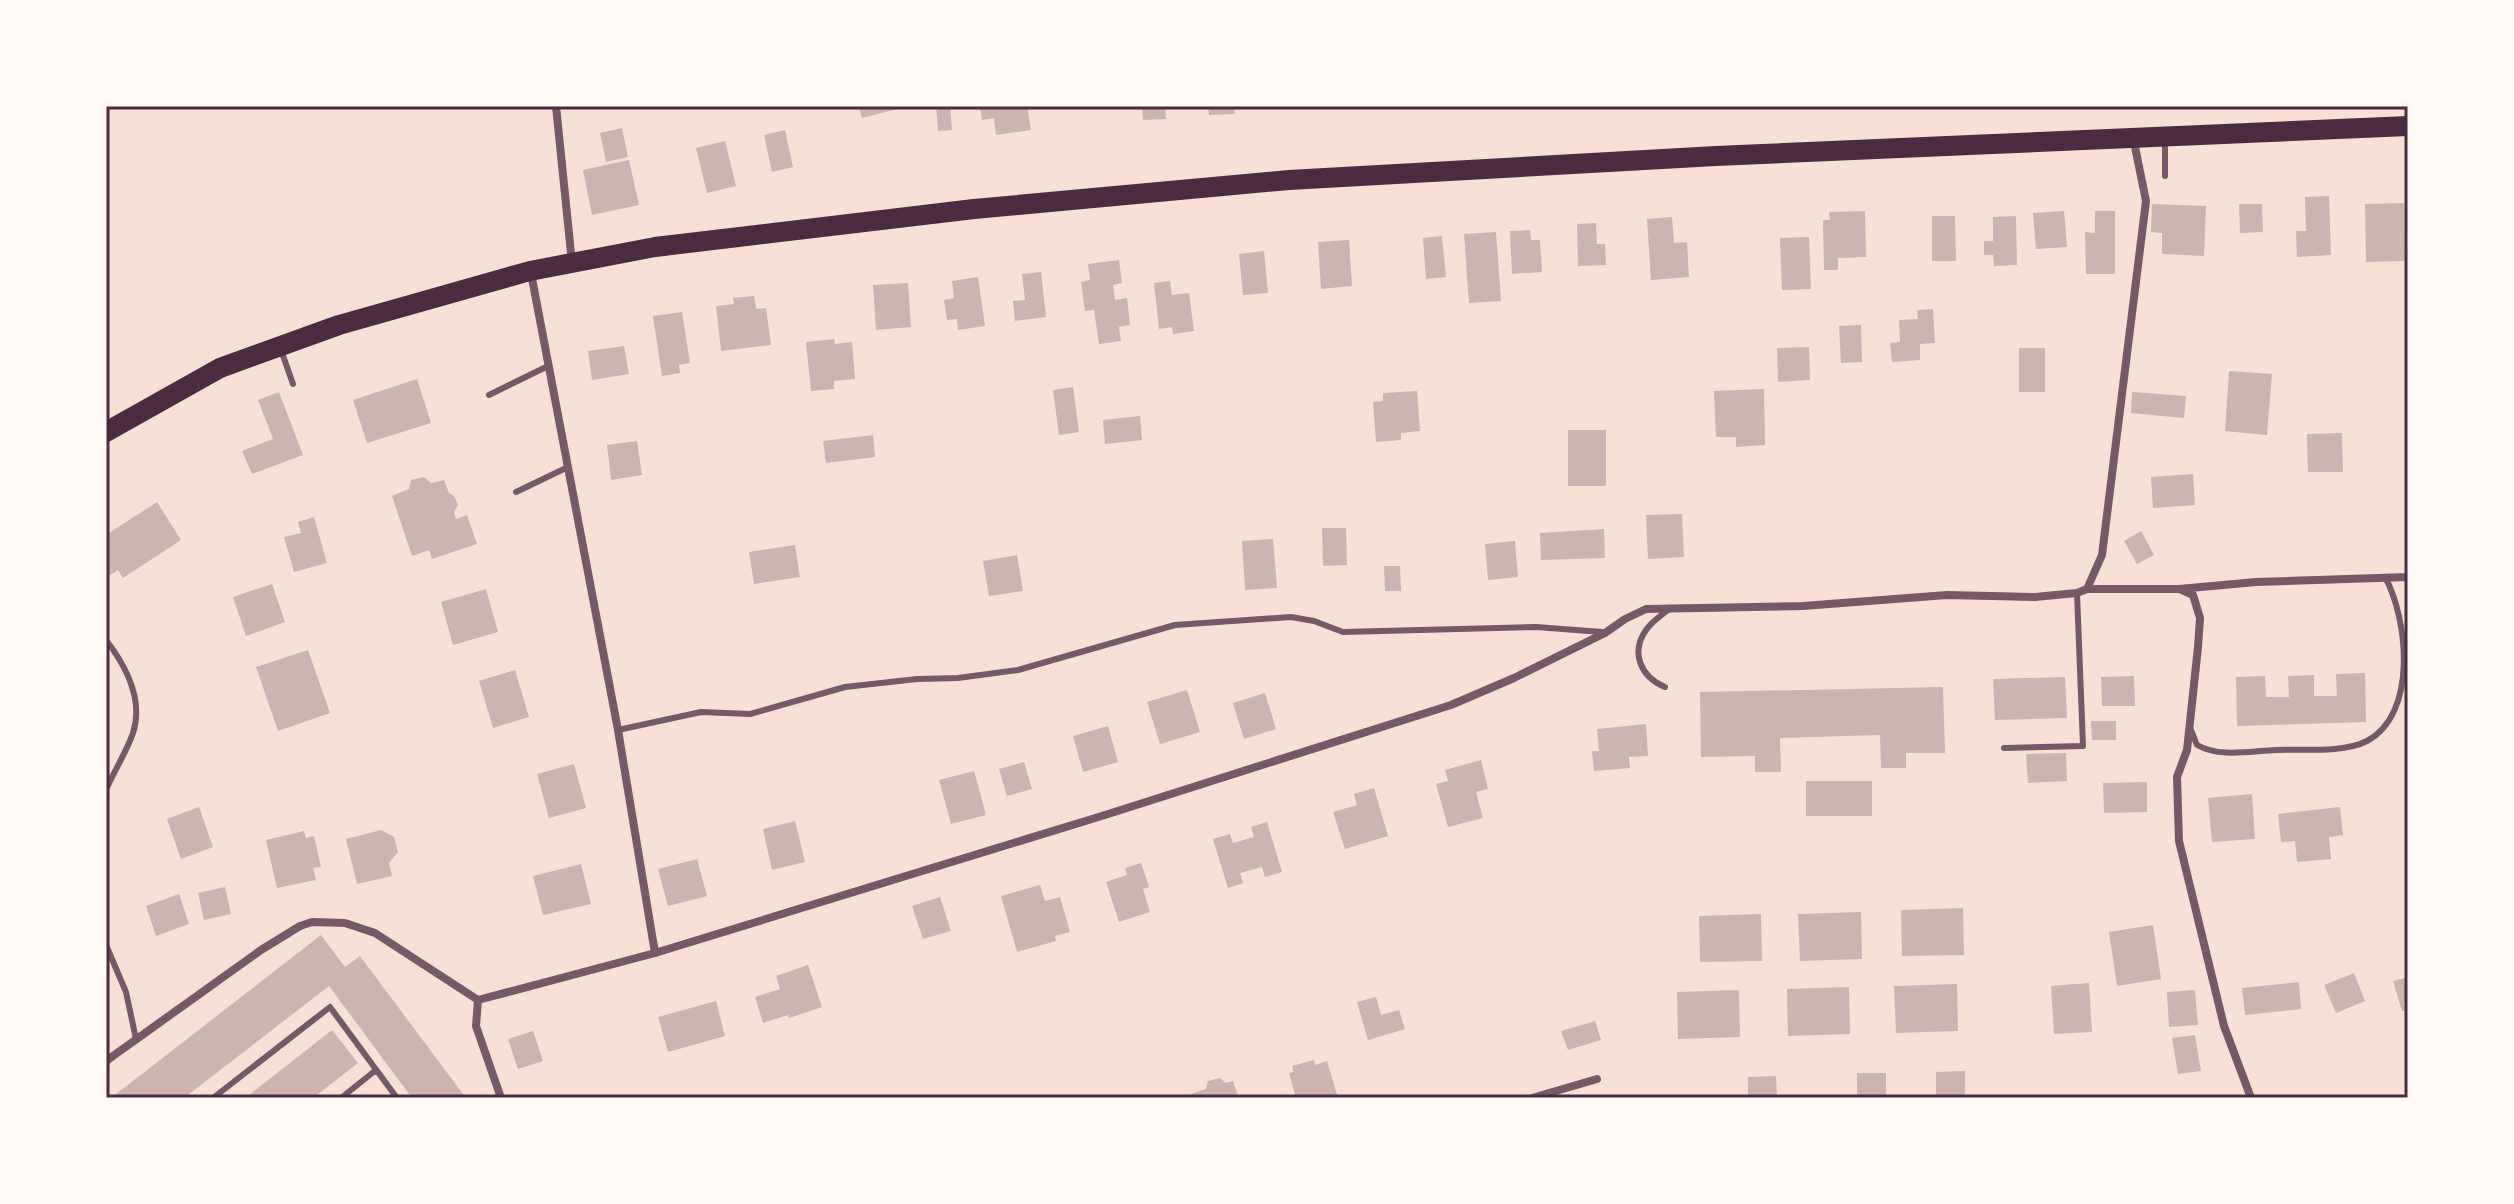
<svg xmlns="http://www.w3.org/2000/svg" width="2514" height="1204" viewBox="0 0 2514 1204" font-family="'Golos Text',sans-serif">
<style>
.building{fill:#ccb4b1}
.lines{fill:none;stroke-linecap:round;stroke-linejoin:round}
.service{stroke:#755966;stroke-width:6}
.minor{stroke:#755966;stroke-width:8}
.primary{stroke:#4a2c40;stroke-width:20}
.neatline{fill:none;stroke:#4a2c40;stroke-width:3}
</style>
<rect width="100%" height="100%" fill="#f7e1d7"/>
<path class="building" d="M859,106H897V109L862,118Z
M936,106H950L952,130L938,131Z
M980,106H1027L1031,130L996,135L994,118L982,120Z
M1142,106H1165L1166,119L1143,120Z
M1208,106H1234L1235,114L1209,115Z
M622,128L628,157L606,162L600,133Z
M785,130L793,167L772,172L764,135Z
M725,141L736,186L707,193L696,148Z
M629,160L639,205L592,215L583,170Z
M2329,196L2331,255L2297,257L2296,231H2306L2305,197Z
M2404,203L2405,261L2366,262L2365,204Z
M2152,204L2206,206L2204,256L2162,254V233L2151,232Z
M2239,204H2262L2263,232L2240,233Z
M1865,211L1866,257L1838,258V270H1824L1823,220H1830L1829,212Z
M2064,211L2067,247L2036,249L2033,213Z
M2095,211H2115V274H2086L2085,232L2095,233Z
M1932,216H1955L1956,261H1932Z
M2016,216L2017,265L1994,266L1993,255H1984V241H1993V217Z
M1672,217L1674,243L1687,242L1689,277L1651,280L1647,219Z
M1596,223L1597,244H1605L1606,265L1578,266L1577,224Z
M1530,230L1531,240H1540L1542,272L1512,274L1510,231Z
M1496,232L1501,301L1469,303L1464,234Z
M1442,236L1446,277L1426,279L1423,238Z
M1809,237L1811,289L1782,290L1780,238Z
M1349,240L1352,286L1321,289L1318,242Z
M1264,251L1268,293L1243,295L1239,254Z
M1119,260L1122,283L1113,285L1115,300L1127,298L1130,325L1119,327L1121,341L1099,344L1094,310L1085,311L1081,282L1090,280L1088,264Z
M1041,272L1046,317L1015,321L1013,301L1025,300L1022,274Z
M978,277L985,326L958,330L957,319L947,320L944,300L954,298L952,281Z
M1170,281L1172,295L1189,293L1194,331L1173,334L1172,327L1159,329L1154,283Z
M908,283L911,327L876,330L873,285Z
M754,296L756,309L766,308L771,345L721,351L716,306L734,304L733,298Z
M1933,309L1935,343L1920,344V360L1892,362L1890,343L1900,342L1899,320L1918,319L1917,310Z
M682,312L690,363L679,365L680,373L662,376L653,316Z
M1861,325L1862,362L1841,363L1839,326Z
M834,339L835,344L852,342L855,379L834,381V389L811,391L806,342Z
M624,346L629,374L592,380L588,351Z
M1809,347L1810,380L1778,382L1777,348Z
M2019,348H2045V392H2019Z
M2229,371L2272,374L2267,435L2225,431Z
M417,379L431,423L367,443L353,400Z
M1073,387L1079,432L1059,435L1053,390Z
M1764,389L1765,445L1736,447V437H1716L1714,391Z
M1417,391L1420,431L1401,433V440L1376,442L1373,402L1383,401V393Z
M279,392L303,455L252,474L242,451L273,439L258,400Z
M2132,392L2186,396L2184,418L2131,413Z
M1140,416L1142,440L1105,444L1103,420Z
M1568,430H1606V486H1568Z
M2342,433L2343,472H2308L2307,434Z
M873,435L875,457L826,463L823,441Z
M637,441L642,475L611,480L607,445Z
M2193,474L2195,505L2153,508L2151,477Z
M424,477L431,483L444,480L449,493L454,496L458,505L454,512L456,519L467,515L477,544L432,559L429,550L412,556L392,496L409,489L411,480Z
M157,502L181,540L123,578L118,570L106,578V535Z
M1682,514L1684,557L1648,559L1646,515Z
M314,517L327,563L294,572L284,537L301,533L298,522Z
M1322,528H1346L1347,565L1323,566Z
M1604,529L1605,558L1541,560L1540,533Z
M2141,531L2154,555L2137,564L2124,541Z
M1273,539L1277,588L1245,590L1242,541Z
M1515,541L1518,577L1488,580L1485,544Z
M795,545L800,577L754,584L749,552Z
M1017,555L1023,591L989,596L983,561Z
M1384,566H1400L1401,591H1385Z
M272,584L285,622L246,636L233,597Z
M486,589L498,632L453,645L441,602Z
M308,650L330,713L278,731L256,667Z
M515,670L529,717L493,728L479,681Z
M2365,673L2366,722L2237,726L2236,677L2265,676L2266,697H2289L2288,676L2314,675V696H2337L2336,674Z
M2134,676L2135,706H2102L2101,677Z
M2065,677L2067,718L1995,720L1993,679Z
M1943,687L1945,753H1906V768H1881L1880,735L1780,738L1781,772H1755V756L1701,757L1700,692Z
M1187,690L1200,732L1160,744L1147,702Z
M1265,693L1276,729L1244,739L1233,703Z
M2091,721H2116V740H2092Z
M1646,724L1648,756L1629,757L1630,768L1594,771L1592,751H1599L1597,729Z
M1108,726L1118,762L1083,772L1073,736Z
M2066,753L2067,781L2028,783L2026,754Z
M1481,760L1488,789L1476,792L1483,818L1448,827L1436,784L1448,781L1445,770Z
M1024,762L1032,789L1007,796L999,769Z
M574,764L586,808L549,818L537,774Z
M974,771L986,815L951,824L939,780Z
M1806,781H1872V816H1806Z
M2147,782V812L2104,813L2103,783Z
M1374,788L1388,836L1345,849L1333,812L1357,805L1354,794Z
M2252,794L2255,839L2212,842L2208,798Z
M199,807L213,847L181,859L167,819Z
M2340,807L2343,835L2329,837L2331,859L2297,862L2295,841L2281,842L2278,814Z
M795,821L805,862L772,870L763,829Z
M1267,822L1282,872L1265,877L1262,867L1240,873L1243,883L1228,888L1213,839L1230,834L1233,843L1254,837L1251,827Z
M381,830L394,837L398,852L389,863L392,876L357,884L346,839Z
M304,831L306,838L314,836L321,867L313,868L316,880L277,888L266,840Z
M697,859L707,896L668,906L658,869Z
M1141,863L1149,887L1143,889L1150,912L1119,922L1106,882L1127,875L1125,868Z
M581,864L591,904L543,915L533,876Z
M1040,885L1045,901L1060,897L1070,932L1055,936L1056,941L1017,952L1001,896Z
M225,887L231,914L204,920L198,893Z
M179,894L189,924L156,936L146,906Z
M940,897L951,931L923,939L912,906Z
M1963,908L1964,955L1902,956L1901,910Z
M1861,912L1862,959L1800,961L1798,914Z
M1761,914L1762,961L1700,962L1699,916Z
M2153,925L2161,979L2117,986L2109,932Z
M321,935L345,967L360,956L466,1098H412L329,986L184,1098H111Z
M808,965L822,1007L789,1018L788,1015L763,1023L755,997L780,989L776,976Z
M2354,973L2365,1001L2336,1013L2324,985Z
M2408,977V1010L2402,1011L2393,981Z
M2299,982L2301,1009L2245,1015L2242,988Z
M2089,983L2092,1032L2054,1034L2051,986Z
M1957,984L1958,1031L1896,1033L1894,986Z
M1849,987L1850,1034L1788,1036L1787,989Z
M1739,990L1740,1037L1678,1039L1677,992Z
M2195,990L2198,1025L2169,1027L2167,992Z
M1376,997L1381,1015L1399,1010L1405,1029L1368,1040L1357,1002Z
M716,1001L725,1036L668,1052L658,1017Z
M1595,1021L1601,1040L1568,1050L1561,1031Z
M332,1030L358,1063L313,1098H245Z
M533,1031L543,1061L518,1069L508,1039Z
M2195,1035L2201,1071L2178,1074L2172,1038Z
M1314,1060L1315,1065L1327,1061L1338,1098H1296L1289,1073L1293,1072L1292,1066Z
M1965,1071V1098H1936V1072Z
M1857,1073H1886V1098H1857Z
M1776,1076L1777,1098H1748V1077Z
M1220,1078L1226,1083L1233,1081L1239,1098H1192L1191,1094L1206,1089L1208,1081Z"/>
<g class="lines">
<path class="service" d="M2165,139V176
M281,350L293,384
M489,395L548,366
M516,492L568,467
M106,640C126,666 144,699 133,733C126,753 114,771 106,790
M1665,687C1641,677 1630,653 1646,630C1652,621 1662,615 1670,608
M618,730L701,712L750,714L845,687L917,679L958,678L1018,670L1175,625L1291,617L1314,621L1343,632L1536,627L1602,632
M2191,730L2197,745C2220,758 2250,751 2276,750C2302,749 2344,753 2367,741C2418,714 2408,619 2385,577
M2004,748L2083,746L2077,593
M106,945L126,992L136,1039
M213,1098L330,1007L397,1098
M341,1098L376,1070"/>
<path class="minor" d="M556,106L572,263
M531,273L618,730L655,953
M2087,589L2102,555L2146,201L2133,137
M2180,589L2193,595L2200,618L2198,647L2187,750L2177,777L2179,841L2224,1026L2251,1098
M478,1000L655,953L1105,815L1451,705L1514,678L1605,633L1625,619L1646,609L1803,606L1947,595L2035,597L2077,593L2087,589H2179L2256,582L2408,577
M478,1000L476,1026L501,1098
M106,1061L261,950L300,926L312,922L345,923L375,933L478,1000
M1532,1098L1597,1079"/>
<path class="primary" d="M106,432L220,368L339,325L530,271L655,247L974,209L1289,180L1716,156L2408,126"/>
</g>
<rect width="2514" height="1204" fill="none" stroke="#fffaf5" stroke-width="216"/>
<rect x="108" y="108" width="2298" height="988" class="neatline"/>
</svg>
